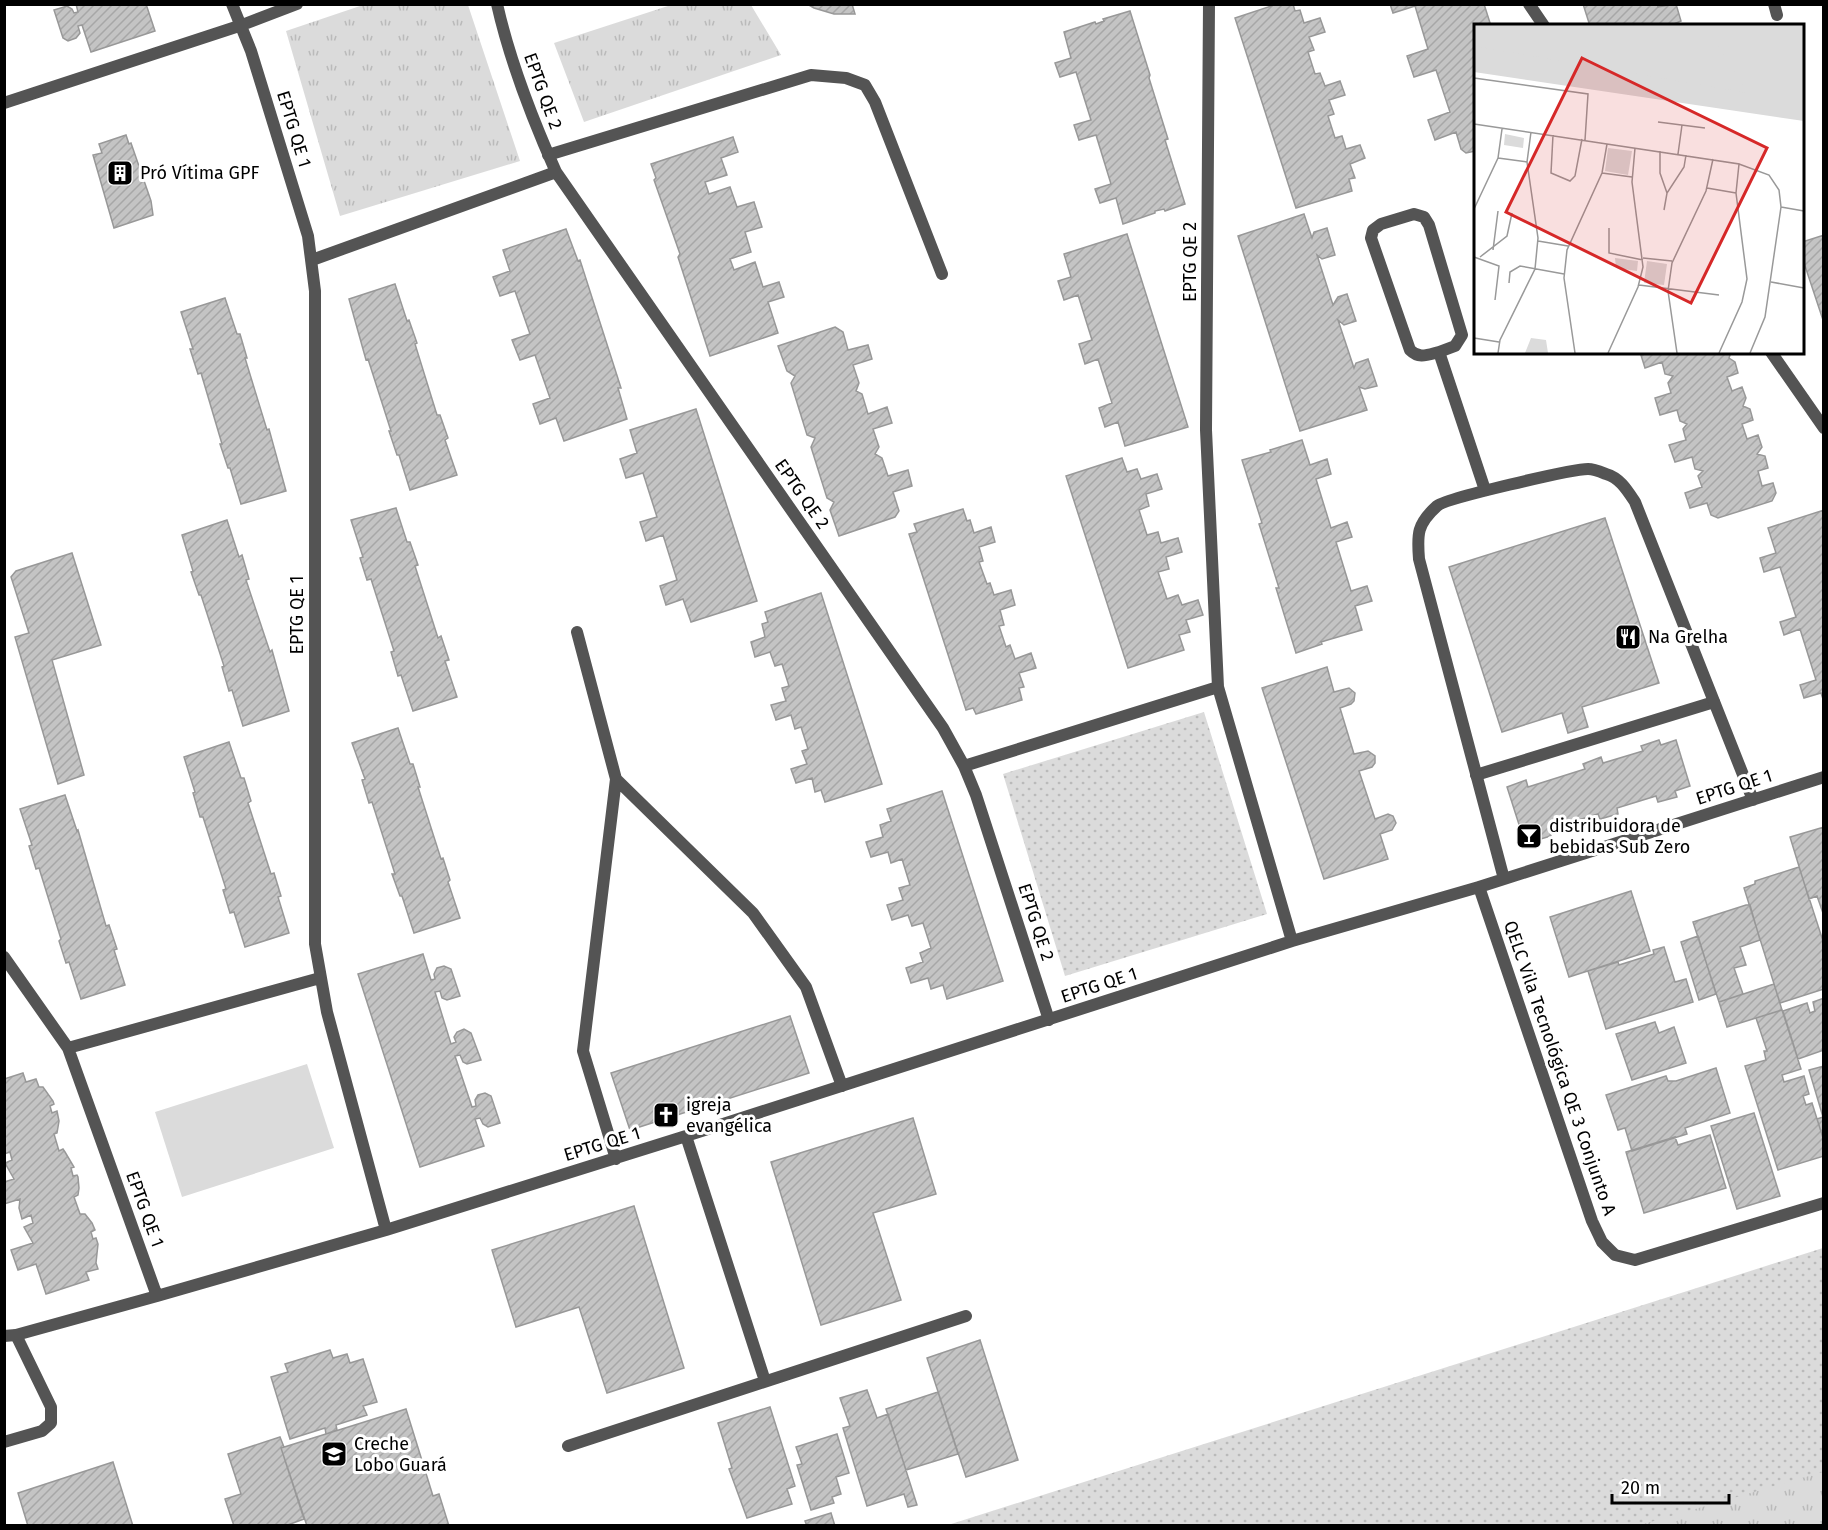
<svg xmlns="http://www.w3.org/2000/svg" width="1828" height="1530" viewBox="0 0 1828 1530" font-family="'Fira Sans',sans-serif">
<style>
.grass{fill:url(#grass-dots)}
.park{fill:url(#park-tufts)}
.garden{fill:#dbdbdb}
.building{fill:url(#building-hatch);stroke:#989898;stroke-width:1.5}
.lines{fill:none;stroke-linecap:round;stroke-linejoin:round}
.service{stroke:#545454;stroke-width:12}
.minor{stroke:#545454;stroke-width:12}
.labels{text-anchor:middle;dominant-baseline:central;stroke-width:6;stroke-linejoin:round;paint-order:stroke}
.street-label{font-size:18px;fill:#000;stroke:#fff}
.poi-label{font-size:18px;fill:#000;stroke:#fff;text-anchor:start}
.inset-road{fill:none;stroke:#999;stroke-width:1.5}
.view{fill:#d62828;fill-opacity:0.15;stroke:#d62828;stroke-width:3}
.inset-edge{fill:none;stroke:#000;stroke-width:3}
</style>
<defs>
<pattern id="grass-dots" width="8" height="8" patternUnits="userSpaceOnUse" patternTransform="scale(1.5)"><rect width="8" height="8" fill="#dbdbdb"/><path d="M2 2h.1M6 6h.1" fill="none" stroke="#bababa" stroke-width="1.8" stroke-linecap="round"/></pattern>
<pattern id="park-tufts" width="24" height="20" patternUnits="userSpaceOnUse" patternTransform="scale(1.5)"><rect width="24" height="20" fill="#dbdbdb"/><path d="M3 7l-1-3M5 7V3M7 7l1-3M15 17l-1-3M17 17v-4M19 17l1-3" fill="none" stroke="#bababa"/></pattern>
<pattern id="building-hatch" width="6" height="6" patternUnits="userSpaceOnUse" patternTransform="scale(1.5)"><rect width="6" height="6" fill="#c4c4c4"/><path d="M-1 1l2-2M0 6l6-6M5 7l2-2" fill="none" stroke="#a7a7a7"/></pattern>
</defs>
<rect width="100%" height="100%" fill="#fff"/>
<path class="grass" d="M1204,712L1267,914L1065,976L1003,774Z
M1823,1248V1525H948Z"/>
<path class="park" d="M363,5H468L520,161L340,216L286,31Z
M751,5L781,55L584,122L554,43L671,5Z
M1823,1472V1525H1640Z"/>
<path class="garden" d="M307,1064L334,1148L182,1197L155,1112Z"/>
<path class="building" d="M76,4H146L155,31L91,52L82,25L78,26L80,33L76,38L68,41L63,38L54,10L67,6L72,9L74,13L78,12Z
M807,4H852L855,14H834L814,8Z
M1277,4H1293L1295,11L1300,10L1304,23L1320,18L1325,32L1309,37L1314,50L1308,52L1315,74L1320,73L1325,86L1340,81L1345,95L1329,100L1334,114L1328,116L1335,138L1342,136L1346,149L1360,145L1365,158L1350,164L1355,178L1349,179L1352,191L1296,208L1235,18Z
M1390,4H1484L1491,26H1476V151L1466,153L1461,149L1456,132L1435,140L1428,120L1450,112L1436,70L1414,77L1407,56L1428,49L1415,6L1393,13Z
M1583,4H1657L1658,7L1676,4L1681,21L1669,26H1590Z
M1130,11L1150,75L1149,78L1168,139L1165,140L1185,204L1165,211L1164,209L1155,211V213L1123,224L1116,198L1100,203L1095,189L1111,184L1096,135L1079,140L1074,125L1091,120L1076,72L1060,77L1055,63L1071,58L1064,32L1095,22L1096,24L1104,21L1103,19Z
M126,135L129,144L131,143L151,201L153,215L114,228L93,155L102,153L99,144Z
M733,137L738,152L721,158L727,175L705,182L709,194L730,187L737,207L754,202L762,227L745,232L751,252L730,259L734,270L755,262L763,287L779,282L784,297L768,302L778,333L710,356L678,257L680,254L654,180L656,178L651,164Z
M1304,214L1312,238L1314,232L1327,228L1335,255L1322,259L1317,255L1333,305L1338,297L1347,294L1356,321L1344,325L1338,320L1354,368L1356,363L1368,359L1377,386L1365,389L1359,387L1367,410L1300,431L1238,236Z
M566,229L578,261L580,260L621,388H618L627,419L564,441L556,418L540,424L533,404L550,398L535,355L520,360L512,340L530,334L515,291L500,296L493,277L510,271L503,250Z
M1127,234L1188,427L1125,446L1118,422L1105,427L1099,408L1112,403L1098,359L1085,364L1079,344L1092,340L1078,295L1064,300L1058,281L1071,277L1064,254Z
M1824,235V323L1802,257V242Z
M395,284L407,321L409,320L417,343L415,344L437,415H440L448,438L445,440L457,475L410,490L399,455H397L389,431H391L368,359L366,360L349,299Z
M225,298L237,334H240L247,358H245L267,430L269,429L286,491L241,504L230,468H228L220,444H222L201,373L198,374L190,349H193L181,312Z
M835,327L843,332L848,350L868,345L872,359L853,365L859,383L856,391L862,394L868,414L887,407L892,423L873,429L879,447L875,454L882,458L888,476L908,470L912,486L893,492L899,511L895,517L839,536L830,510L834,502L827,498L811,447L815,438L807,435L791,383L795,376L787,371L778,346Z
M1640,352H1731L1729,358L1735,362L1738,373L1727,377L1732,391L1742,387L1746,398L1743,406L1750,409L1753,420L1742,424L1747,439L1758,435L1762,447L1757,454L1765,456L1768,468L1758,471L1762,486L1773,483L1776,493L1772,501L1718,518L1711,515L1707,503L1690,508L1685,493L1702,487L1698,476L1703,471L1695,469L1692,457L1675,462L1669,445L1686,440L1683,429L1687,424L1680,421L1677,410L1660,415L1655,398L1671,393L1668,383L1673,376L1665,374L1662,362L1645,368Z
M696,409L757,601L691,622L683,599L666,605L660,586L677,580L663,535L646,541L640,522L657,517L643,473L626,478L620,459L637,453L630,430Z
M1302,440L1310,465L1327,459L1331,474L1316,479L1331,528L1347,522L1352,537L1336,542L1351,591L1367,586L1372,601L1355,606L1362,630L1331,639L1321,642L1322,644L1296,653L1276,588H1279L1259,524L1262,523L1242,460L1271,452L1270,450Z
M1122,458L1127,472L1137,469L1141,479L1157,474L1162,489L1146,494L1149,506L1139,510L1147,535L1158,532L1161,543L1178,538L1182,552L1166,557L1169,569L1158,572L1167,599L1178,595L1182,605L1198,600L1203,615L1186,620L1190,632L1179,635L1184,650L1128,668L1066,476Z
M396,508L407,542H410L418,565L415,566L438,638L441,636L449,660L445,661L457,697L413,711L401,675L398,676L391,652L394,651L371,579L367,580L360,558L363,557L351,520Z
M963,509L967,521L970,520L974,533L991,527L995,542L979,547L983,561L979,562L987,584L990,583L994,595L1011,590L1015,605L1000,610L1004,625L999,626L1006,647L1010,645L1015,659L1031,653L1036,668L1019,673L1024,687L1019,688L1022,700L976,714L973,708L966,710L909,534L917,532L914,524Z
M1824,510V702L1821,693L1804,698L1800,685L1816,680L1800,629L1784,635L1780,622L1796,617L1780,567L1764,572L1760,558L1776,553L1768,528Z
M1605,518L1659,683L1582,707L1588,727L1568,733L1562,713L1502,732L1449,567Z
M227,520L239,557L242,555L249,579L246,580L270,652L272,650L289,711L243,726L232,690L229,691L222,667L224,666L201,595H199L191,572L193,571L182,535Z
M72,553L101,645L52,660L84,775L58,784L15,637L29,633L11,577L16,571Z
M821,593L882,784L825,802L821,790L815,792L812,778L796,783L791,769L807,764L802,751L808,749L801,727L795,729L791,715L776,720L771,705L786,701L782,688L789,686L782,664L775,666L770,652L755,657L751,642L765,637L762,624L768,622L765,612Z
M1327,667L1334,692L1349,688L1355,693L1354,701L1351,704L1340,708L1354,754L1368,751L1375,756V763L1372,767L1359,771L1375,819L1388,814L1393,816L1396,823L1392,830L1380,834L1388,859L1324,879L1262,688Z
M398,728L410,764H413L420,787H418L441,859L443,858L450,880L448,882L460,918L414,933L402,896H400L392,874H395L372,802L369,803L362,780L365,779L352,743Z
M1659,740L1661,745L1676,740L1690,786L1675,791L1677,797L1658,802L1656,796L1617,808L1618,814L1600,819L1598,814L1549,829L1551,836L1537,840L1535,833L1523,837L1507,787L1526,780L1528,787L1585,769L1583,764L1601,757L1603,763L1643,751L1641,746Z
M229,742L241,778H244L251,801L248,803L271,874L274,873L281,896L278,897L289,933L245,947L234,912L230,913L223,890L226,889L203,817H200L193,793L195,792L184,757Z
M942,791L1003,981L947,999L943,985L931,989L928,978L911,983L906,968L923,962L920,953L931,948L923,923L912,926L908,915L892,920L887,905L903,900L899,888L910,885L902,859L891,863L888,852L871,857L866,842L883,837L880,825L891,821L887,809Z
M65,795L77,831L78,830L106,926L109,925L117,949L114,950L125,985L81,999L69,962L66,963L59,941L61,939L39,868L36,869L29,846L32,845L20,809Z
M1824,827V916L1817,896L1809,899L1790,837Z
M1799,867L1824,944V989L1780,1003L1744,888L1755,884V881Z
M1631,891L1650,951L1569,977L1550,917Z
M1746,905H1750L1760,940L1740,947L1746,965L1734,968L1743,994L1719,1002L1693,922Z
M1698,936L1716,994L1699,1000L1681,942Z
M1664,947L1675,982L1686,979L1693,1002L1606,1029L1588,971L1618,962L1619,965L1654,954L1653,950Z
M423,954L431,980L435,979L434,974L437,968L444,966L451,969L460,996L447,1000L442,998L440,991L435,992L451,1044L456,1042L454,1037L457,1032L464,1029L471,1033L481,1060L467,1064L463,1062L460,1055L455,1056L472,1107L476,1106L475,1100L478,1095L485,1093L491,1096L500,1123L488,1127L483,1124L480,1118L475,1119L484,1146L420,1167L358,974Z
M1774,984L1782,1010L1727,1027L1719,1002Z
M1824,998V1050L1798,1059L1783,1011L1807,1003L1810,1013L1815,1011L1813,1002Z
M1782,1010L1801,1069L1782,1075L1784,1082L1804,1076L1809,1094L1803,1096L1806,1105L1812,1103L1824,1141V1156L1778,1170L1745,1066L1766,1060L1764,1051H1767L1756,1018Z
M790,1016L809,1073L630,1130L611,1073Z
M1655,1022L1659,1033L1674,1027L1686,1063L1632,1080L1616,1034Z
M1824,1066V1141L1817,1119L1823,1117L1809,1070Z
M1716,1068L1730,1113L1685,1128L1687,1134L1632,1151L1625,1128L1618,1130L1606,1095L1666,1076L1668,1081H1676Z
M23,1073L26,1082L36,1079L39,1087H43L53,1101L54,1104L50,1106L52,1113L57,1111L59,1121L57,1133L54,1134L59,1151L63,1149L65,1152L74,1167L71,1168L73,1176L77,1175L78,1177L79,1188L78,1195L74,1197L80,1214H85L92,1223L95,1230L91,1232L93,1239L96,1238L98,1244L96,1263L98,1269L86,1272L89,1280L46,1294L36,1264L18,1270L11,1250L33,1243L24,1227L33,1223L31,1215L22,1219L19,1208L20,1199L4,1204V1182L14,1179L5,1163L12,1160L10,1152L4,1154V1079Z
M1754,1113L1780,1196L1737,1209L1711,1126Z
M913,1118L936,1194L873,1213L901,1300L821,1325L771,1162Z
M1710,1135L1726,1188L1644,1213L1626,1152L1675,1137L1678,1145Z
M634,1206L684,1368L607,1393L579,1307L516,1327L492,1250Z
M980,1340L1018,1460L966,1477L927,1358Z
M330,1350L333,1358L347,1354L350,1363L363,1359L377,1402L363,1406L367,1415L336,1425L337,1430L326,1434L325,1428L290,1439L271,1377L288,1372L285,1364Z
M867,1390L877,1418L888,1414L917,1505L908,1507L904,1494L867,1506L843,1428L850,1426L840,1398Z
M938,1392L958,1454L906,1470L886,1409Z
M770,1407L795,1486L787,1489L792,1504L747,1518L729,1469L732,1468L718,1423Z
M406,1409L433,1496L439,1494L449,1526H307L281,1448Z
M837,1434L849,1473L836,1477L841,1494L832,1497L834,1503L811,1510L797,1465L802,1464L796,1447Z
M280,1437L284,1447L281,1448L304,1519L285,1526H234L225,1499L241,1494L228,1454Z
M113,1462L133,1526H28L18,1493Z
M831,1513L835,1526H807L805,1521Z"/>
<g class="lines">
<path class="service" d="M1439,352C1427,355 1419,359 1410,350L1371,238L1373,230L1381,224L1414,214L1424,217L1429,225L1462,335L1455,346L1439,352L1485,490
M1476,775L1714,702
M4,1442L42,1431L51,1423V1407L16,1335"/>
<path class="minor" d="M232,4L251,51L308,236L315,291V944L327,1012L386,1230
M497,4C510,62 532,118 556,172L943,728L964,766L976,795L1049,1020
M1209,4L1206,430L1218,687L1292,941
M1529,4L1544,26
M1774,4L1777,15
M4,103L242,25L297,4
M548,155L811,75L846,78L865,85L875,102L942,274
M312,260L556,172
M1771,352L1824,428
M577,632L616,779L583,1051L616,1159
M964,766L1218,687
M616,779L753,913L806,987L842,1086
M1504,879L1419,559C1417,534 1417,524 1437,506C1446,498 1573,469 1588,469C1594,469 1601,472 1606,474C1620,478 1627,490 1635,502L1753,800
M1479,887L1592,1221L1602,1242L1615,1255L1635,1260L1824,1203
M4,957L68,1048L157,1296L386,1230L686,1136L1292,941L1479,887L1824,777
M68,1048L320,978
M686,1136L765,1381
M4,1336L16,1335L157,1296
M568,1446L966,1316"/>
</g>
<defs>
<g id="building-square" transform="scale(1.35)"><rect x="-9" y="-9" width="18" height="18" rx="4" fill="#000" stroke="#fff"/><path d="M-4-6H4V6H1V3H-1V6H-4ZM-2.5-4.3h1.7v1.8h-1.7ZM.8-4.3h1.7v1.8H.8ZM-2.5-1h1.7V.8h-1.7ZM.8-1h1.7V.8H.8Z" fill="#fff"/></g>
<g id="restaurant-square" transform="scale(1.35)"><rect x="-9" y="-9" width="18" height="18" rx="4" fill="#000" stroke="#fff"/><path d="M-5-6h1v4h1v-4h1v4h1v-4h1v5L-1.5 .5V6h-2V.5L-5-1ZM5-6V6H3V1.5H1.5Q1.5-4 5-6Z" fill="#fff"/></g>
<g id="bar-square" transform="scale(1.35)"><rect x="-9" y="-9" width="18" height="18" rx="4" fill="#000" stroke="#fff"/><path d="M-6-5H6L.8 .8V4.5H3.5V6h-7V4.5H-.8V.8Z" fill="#fff"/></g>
<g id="church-square" transform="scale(1.35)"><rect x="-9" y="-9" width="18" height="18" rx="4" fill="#000" stroke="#fff"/><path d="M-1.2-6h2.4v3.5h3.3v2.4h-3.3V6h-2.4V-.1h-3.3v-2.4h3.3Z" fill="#fff"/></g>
<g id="school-square" transform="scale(1.35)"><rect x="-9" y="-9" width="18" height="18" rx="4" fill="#000" stroke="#fff"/><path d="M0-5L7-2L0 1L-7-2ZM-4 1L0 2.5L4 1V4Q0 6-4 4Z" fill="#fff"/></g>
</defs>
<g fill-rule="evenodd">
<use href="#building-square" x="120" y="173"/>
<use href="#restaurant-square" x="1628" y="637"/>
<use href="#bar-square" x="1529" y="836"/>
<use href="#church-square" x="666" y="1115"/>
<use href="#school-square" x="334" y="1454"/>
</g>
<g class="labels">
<g class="street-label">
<text transform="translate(543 91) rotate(70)">EPTG QE 2</text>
<text transform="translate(294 129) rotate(73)">EPTG QE 1</text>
<text transform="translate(1190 262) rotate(-90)">EPTG QE 2</text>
<text transform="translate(802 494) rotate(55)">EPTG QE 2</text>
<text transform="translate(297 615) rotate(-90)">EPTG QE 1</text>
<text transform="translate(1734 787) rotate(-18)">EPTG QE 1</text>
<text transform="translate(1036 922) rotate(72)">EPTG QE 2</text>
<text transform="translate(1099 985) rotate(-18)">EPTG QE 1</text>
<text transform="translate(1560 1068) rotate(71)">QELC Vila Tecnológica QE 3 Conjunto A</text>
<text transform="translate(602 1144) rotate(-17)">EPTG QE 1</text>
<text transform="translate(145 1209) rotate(70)">EPTG QE 1</text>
</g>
<g class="poi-label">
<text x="140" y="173">Pró Vítima GPF</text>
<text x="1648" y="637">Na Grelha</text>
<text x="1549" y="826">distribuidora de<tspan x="1549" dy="21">bebidas Sub Zero</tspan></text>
<text x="686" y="1105">igreja<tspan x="686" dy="21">evangélica</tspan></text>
<text x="354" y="1444">Creche<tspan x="354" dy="21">Lobo Guará</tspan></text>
</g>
</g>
<g transform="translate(1474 24)">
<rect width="330" height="330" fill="#fff"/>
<path d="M0,1H330V97L0,48ZM134,124L158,127L154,151L131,147ZM57,314L72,316L74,329H51Z" fill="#dbdbdb"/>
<path d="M0,1H231L274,69L0,22ZM141,234L164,237L163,247L142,244ZM173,237L193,240L190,261L170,259Z" fill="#dbdbdb"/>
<path d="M31,110L50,114L49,124L30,121Z" fill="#dbdbdb"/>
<path class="inset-road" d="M0,54L114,70L111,116M184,98L231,104M0,100L265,140L262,169L273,255L268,278L245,329M79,111L77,149L96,157L101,152L108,115M186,127V149L193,169M204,130L208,101M24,134L53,138M265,140L295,151L305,166L307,183L291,293L276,329M128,149L158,153M233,164L262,169M307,183L330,187M0,185L24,134L28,105M190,186L193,169L210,143L212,131M135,204V229L169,236M64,217L94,222M19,226L24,187M0,233L25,242L21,276M6,233L33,212L38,189M169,234L198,237M297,258L330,264M35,259L36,248L46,242L90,250M165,261L245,271M0,314L25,318M24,329L26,316L61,245L64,214L53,138L57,108M101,329L90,254L93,226L128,149L133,120M134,329L164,263L169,243L158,158L161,124M203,329L194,267L198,239L232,167L239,135"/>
<path class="view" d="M108,34L293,124L217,279L32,188Z"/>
<rect width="330" height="330" class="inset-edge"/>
</g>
<rect width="1828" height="1530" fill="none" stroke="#000000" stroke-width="12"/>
<path d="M1612 1494v9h117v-9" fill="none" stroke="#000000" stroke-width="3"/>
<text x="1621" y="1494" font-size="18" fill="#000000" stroke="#ffffff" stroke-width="4.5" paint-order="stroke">20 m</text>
</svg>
